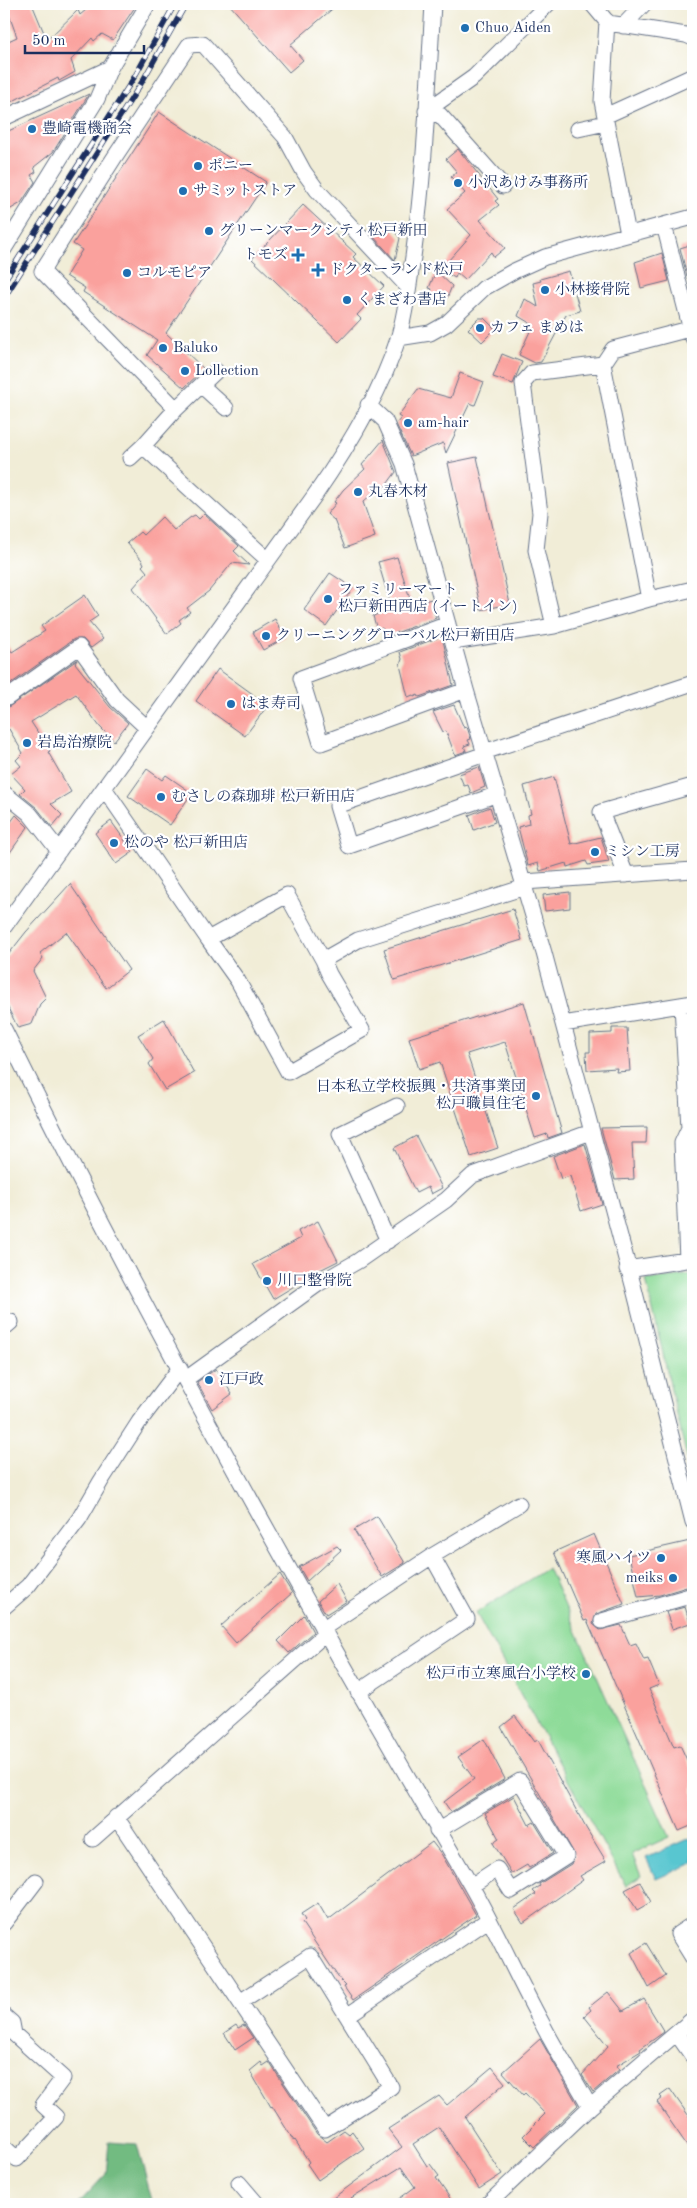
<svg xmlns="http://www.w3.org/2000/svg" width="697" height="2208" viewBox="0 0 697 2208" font-family="'Old Standard TT','Noto Serif JP',serif">
<style>
.green{fill:#8edb99;stroke:#54857c}
.forest{fill:#72bb81;stroke:#467570}
.water{fill:#59c6d0;stroke:#3a7a97}
.building{fill:#faa19d}
.lines{fill:none;stroke-linecap:round;stroke-linejoin:round}
.minor-casing{stroke:#667288;stroke-width:17}
.minor{stroke:#fff;stroke-width:15}
.rail-casing{stroke:#1b2f5e;stroke-width:5.5}
.rail{stroke:#fff;stroke-width:4;stroke-dasharray:11;stroke-linecap:butt}
.poi-dot{fill:#1f6fb2;stroke:#fff;stroke-width:2}
.labels{text-anchor:middle;dominant-baseline:central;stroke-width:4.5;stroke-linejoin:round;paint-order:stroke}
.poi-label{font-size:15px;fill:#1b2f5e;stroke:#fff;text-anchor:start}
</style>
<rect width="100%" height="100%" fill="#fff"/>
<filter id="ink" filterUnits="userSpaceOnUse"><feTurbulence type="fractalNoise" baseFrequency=".02" numOctaves="2"/><feDisplacementMap in="SourceGraphic" scale="10" xChannelSelector="R" yChannelSelector="G"/><feConvolveMatrix kernelMatrix="1 2 1 2 8 2 1 2 1" color-interpolation-filters="sRGB"/></filter>
<filter id="wash" filterUnits="userSpaceOnUse"><feTurbulence type="fractalNoise" baseFrequency=".0096" numOctaves="4" result="noise"/><feDisplacementMap in="SourceGraphic" scale="20" xChannelSelector="R" yChannelSelector="G"/><feGaussianBlur stdDeviation="1.12" result="paint"/><feColorMatrix in="noise" values="0 0 0 0 0 0 0 0 0 0 0 0 0 0 0 0 0 1.4 0 .05"/><feComposite in="paint" operator="in"/></filter>
<g filter="url(#wash)">
<rect width="100%" height="100%" fill="#f1edd7"/>
<path class="green" d="M693,1274V1485L646,1280Z
M548,1568L669,1837L632,1854L641,1876L626,1886L476,1613Z"/>
<path class="forest" d="M109,2142L137,2144L153,2204H78L106,2174Z"/>
<path class="water" d="M693,1837V1863L656,1879L646,1858Z"/>
<g id="blocks">
<path class="building" d="M5,4H32L47,40L78,10L80,15L93,4H137L113,40L102,34L94,41L92,38L71,60L75,72L59,81L58,78L11,102L4,82V43L17,37Z
M229,4H338L290,45L303,60L289,72Z
M89,94L53,152L34,167L36,172L31,175L35,182L21,203L4,213V133Z
M159,112L266,182L166,333L204,369L184,388L147,355L157,340L83,292L85,288L66,276L82,250L73,244Z
M458,149L498,199L495,201L499,205L480,220L505,248L494,257L491,252L465,280L457,273L455,278L440,270L471,235L447,209L465,193L451,177L457,172L446,159Z
M303,205L356,254L353,257L384,286L357,315L361,319L339,342L252,259Z
M385,220L400,238L395,260L371,234Z
M693,244V271L690,272L691,275L687,276L680,248Z
M662,253L669,281L641,288L635,262Z
M436,271L452,286L447,298L443,296L441,302L428,297L432,289L429,288Z
M569,271L580,311L566,315L541,362L535,363L519,355L533,325L518,316L525,299L538,307L533,283L541,281L540,279Z
M479,318H484L495,329L482,342L468,329Z
M502,354L522,362L513,384L493,377Z
M460,373L484,382L475,405L470,403L446,453L443,443L411,456L396,424L401,418L398,416L418,389L451,398Z
M383,440L396,472L385,487L382,485L363,502L375,537L345,548L334,520L327,514L336,503L334,502L343,490L365,469L362,465Z
M477,457L510,604L481,610L448,463Z
M204,514L239,546L234,551L249,565L232,563L209,591L187,608L190,612L179,620L181,623L167,634L133,588L147,572L142,566L144,564L142,560L127,543L140,532L143,535L162,517L174,530L191,517L195,515L199,519Z
M397,557L412,605L431,599L436,618L385,637L382,628L377,630L373,616L392,609L378,562Z
M330,573L353,588L326,626L304,610Z
M85,595L98,616L89,622L103,639L91,648L83,639H74L9,685L4,677V640L12,652L45,631L41,626Z
M275,619L285,638L263,650L253,632Z
M442,636L453,685L419,697L418,695L414,697L413,695L408,697L400,665L402,659L400,652Z
M77,660L75,663L110,707L128,723L114,741L100,727L76,694L31,722L50,751L48,752L71,792L51,804L62,815L52,827L37,808L20,794L25,789L11,774L21,766L16,760L23,753L9,729L4,733V710Z
M218,669L268,705L245,736L196,701Z
M454,705L464,728L467,727L471,739L468,740L470,744L464,746L466,751L455,755L446,731L443,732L433,712Z
M479,767L485,787L471,793L468,785L464,786L459,774Z
M147,769L162,780L166,775L192,793L170,825L128,796Z
M554,777L571,844L601,837L609,862L588,865L586,861L567,867L566,863L540,871L538,863L528,866L518,827L529,824L528,815L531,814L524,786Z
M490,807L495,822L474,830L469,815Z
M16,815L28,827L4,861V819L10,823Z
M111,821L133,852L116,864L95,833Z
M70,884L129,970L106,988L66,932L40,953L43,958L33,971L46,998L40,1004L32,1024L18,1028L4,1000V960L26,932Z
M570,892V908L545,911L543,895Z
M513,909L522,940L394,980L384,949Z
M524,1002L562,1133L548,1138L547,1134L535,1138L505,1042L467,1054L498,1148L471,1157L440,1062L419,1069L409,1038Z
M164,1019L194,1073L165,1090L149,1064L153,1059L138,1035Z
M612,1028H627L630,1071L616,1072L617,1068L587,1070L586,1052H590V1034L612,1033Z
M647,1127L646,1143H632L634,1179L615,1180L601,1128Z
M416,1136L442,1188L431,1194L428,1187L416,1193L394,1148Z
M585,1144L602,1204L581,1211L570,1176L561,1179L553,1156Z
M318,1221L338,1261L306,1277V1279L273,1299L253,1264L301,1238L298,1231Z
M216,1369L232,1394L212,1409L197,1382Z
M377,1516L405,1563L382,1577L354,1530Z
M594,1534L624,1604L596,1614L593,1624L600,1630L621,1625L630,1645L636,1643L644,1660L648,1659L659,1685L649,1689L674,1747L680,1745L693,1773V1825L679,1831L587,1620L584,1621L554,1552Z
M690,1541L693,1557V1585L660,1595L638,1597L629,1555Z
M337,1546L341,1550L307,1581L299,1567Z
M280,1574L292,1593L236,1643L221,1626Z
M337,1584L347,1601L326,1614L318,1601Z
M685,1607L690,1623L672,1629L666,1612Z
M304,1615L313,1632L289,1653L278,1641Z
M515,1716L534,1742L538,1740L586,1828L606,1861L580,1876L583,1880L523,1923L514,1909L536,1894L533,1891L540,1886L539,1884L571,1864L575,1855L501,1727Z
M484,1739L505,1779L451,1812L444,1802L474,1779L458,1757Z
M514,1796L529,1825L534,1822L553,1853L529,1868L527,1865L512,1874L493,1843L499,1839L485,1813Z
M432,1842L442,1855L476,1915L353,2000L344,1987L346,1986L340,1980L302,1923L305,1920L301,1914L318,1903L328,1920Z
M640,1882L651,1902L637,1910L625,1890Z
M646,1943L666,1976L649,1988L631,1953Z
M608,1992L623,2011L644,1999L664,2032L640,2049L641,2051L616,2066L620,2069L593,2092L582,2075L608,2046L584,2016L591,2010L589,2007Z
M236,2025L238,2028L244,2025L253,2038L235,2050L224,2033Z
M540,2039L578,2105L534,2147L523,2136L545,2114L525,2093L523,2095L503,2072Z
M261,2062L263,2066L269,2062L317,2134L327,2142L344,2130L349,2134L352,2131L364,2148L318,2180L307,2164L309,2162L295,2140L294,2141L272,2106L271,2107L250,2071Z
M492,2067L505,2083L465,2117L502,2174L479,2189L439,2127L413,2144L427,2166L430,2164L439,2176L436,2178L454,2204H392L415,2187L401,2167L351,2198L355,2204H325L402,2147L388,2129L439,2096L447,2105Z
M670,2089L693,2122V2154L657,2102L662,2098L660,2096Z"/>
</g>
</g>
<g filter="url(#ink)">
<use href="#blocks" fill-opacity="0" stroke="#667288" stroke-width="1"/>
<g class="lines">
<g class="minor-casing">
<path id="minor" d="M592,4L608,23L686,35L693,38
M607,21L602,101L628,234
M623,26L644,4
M426,111L474,77L548,4
M426,111L440,115L503,186
M605,116L693,76
M4,118L110,68
M578,129L606,123
M664,225L693,338
M4,249L97,99L110,68L148,4
M398,338L430,333L446,324L484,288L514,271L545,257L693,217
M201,385L226,408
M368,405L385,421L404,464L466,690L544,953L633,1285L693,1522
M176,409L216,371
M130,458L143,446
M268,560L143,446L176,409L42,271L114,158L189,45L203,44L285,137L304,172L317,190L408,287
M649,599L603,364L613,349L693,328
M448,624L301,678L321,743L466,690
M554,626L536,550L540,513L523,383L532,373L603,364
M453,642L554,626L649,599L693,589
M4,693L7,698L79,647L117,700L147,728
M484,752L693,683
M485,754L337,806L349,846L498,794
M104,788L208,939
M4,793L30,814L59,851
M626,875L601,812L693,786
M524,882L693,870
M4,927L315,495C347,449 381,392 398,339C406,313 409,284 413,257C425,173 428,88 433,4
M323,960L329,974L362,1030L288,1072L238,981L208,939L287,895L323,960L358,940L525,887
M682,1005L689,1128L682,1143L687,1260
M563,1024L693,1003
M4,1029C147,1320 306,1604 470,1884C497,1931 518,1980 544,2027C558,2054 575,2080 590,2107
M388,1241L340,1134L397,1106
M627,1269L693,1259
M4,1328L11,1322
M186,1379L318,1284L358,1261L446,1200L473,1175L591,1132
M4,1607L28,1586L79,1519L101,1481L139,1422L180,1368
M602,1621L693,1595
M322,1629L432,1556L519,1504
M358,1692L467,1619L432,1556
M116,1817L325,2129L391,2087L310,1956L240,2002
M437,1831L520,1781L566,1856L511,1891L497,1869L471,1886
M93,1839L325,1634
M4,1923L36,1881
M693,1924L678,1934L693,1958
M4,2016L12,2023L14,2034L63,2078L43,2105L56,2117L17,2159L4,2147
M347,2016L488,1920
M677,2034L693,2057
M239,2183L257,2204
M488,2204L590,2107L693,2019"/>
</g>
<use href="#minor" class="minor"/>
<g class="rail-casing">
<path id="rail" d="M4,281L135,76L175,4
M4,298L142,82L186,4"/>
</g>
<use href="#rail" class="rail"/>
</g>
</g>
<g class="poi-dot">
<circle cx="465" cy="28" r="5"/>
<circle cx="32" cy="129" r="5"/>
<circle cx="198" cy="166" r="5"/>
<circle cx="458" cy="183" r="5"/>
<circle cx="183" cy="191" r="5"/>
<circle cx="209" cy="231" r="5"/>
<path d="M295.5 247.5h5v5h5v5h-5v5h-5v-5h-5v-5h5z"/>
<path d="M315.5 262.5h5v5h5v5h-5v5h-5v-5h-5v-5h5z"/>
<circle cx="127" cy="273" r="5"/>
<circle cx="545" cy="290" r="5"/>
<circle cx="347" cy="300" r="5"/>
<circle cx="480" cy="328" r="5"/>
<circle cx="163" cy="348" r="5"/>
<circle cx="185" cy="371" r="5"/>
<circle cx="408" cy="423" r="5"/>
<circle cx="358" cy="492" r="5"/>
<circle cx="328" cy="599" r="5"/>
<circle cx="266" cy="636" r="5"/>
<circle cx="231" cy="704" r="5"/>
<circle cx="27" cy="743" r="5"/>
<circle cx="161" cy="797" r="5"/>
<circle cx="114" cy="843" r="5"/>
<circle cx="595" cy="852" r="5"/>
<circle cx="536" cy="1096" r="5"/>
<circle cx="267" cy="1281" r="5"/>
<circle cx="209" cy="1380" r="5"/>
<circle cx="661" cy="1558" r="5"/>
<circle cx="673" cy="1578" r="5"/>
<circle cx="586" cy="1674" r="5"/>
</g>
<g class="labels">
<g class="poi-label">
<text x="475" y="28">Chuo Aiden</text>
<text x="42" y="129">豊崎電機商会</text>
<text x="208" y="166">ポニー</text>
<text x="468" y="183">小沢あけみ事務所</text>
<text x="193" y="191">サミットストア</text>
<text x="219" y="231">グリーンマークシティ松戸新田</text>
<text x="288" y="255" text-anchor="end">トモズ</text>
<text x="329" y="270">ドクターランド松戸</text>
<text x="137" y="273">コルモピア</text>
<text x="555" y="290">小林接骨院</text>
<text x="357" y="300">くまざわ書店</text>
<text x="490" y="328">カフェ まめは</text>
<text x="173" y="348">Baluko</text>
<text x="195" y="371">Lollection</text>
<text x="418" y="423">am-hair</text>
<text x="368" y="492">丸春木材</text>
<text x="338" y="590">ファミリーマート<tspan x="338" dy="17">松戸新田西店 (イートイン)</tspan></text>
<text x="276" y="636">クリーニンググローバル松戸新田店</text>
<text x="241" y="704">はま寿司</text>
<text x="37" y="743">岩島治療院</text>
<text x="171" y="797">むさしの森珈琲 松戸新田店</text>
<text x="124" y="843">松のや 松戸新田店</text>
<text x="605" y="852">ミシン工房</text>
<text x="526" y="1087" text-anchor="end">日本私立学校振興・共済事業団<tspan x="526" dy="17">松戸職員住宅</tspan></text>
<text x="277" y="1281">川口整骨院</text>
<text x="219" y="1380">江戸政</text>
<text x="651" y="1558" text-anchor="end">寒風ハイツ</text>
<text x="663" y="1578" text-anchor="end">meiks</text>
<text x="576" y="1674" text-anchor="end">松戸市立寒風台小学校</text>
</g>
</g>
<rect width="697" height="2208" fill="none" stroke="#fff" stroke-width="20"/>
<path d="M25 45v8h119v-8" fill="none" stroke="#1b2f5e" stroke-width="2.5"/>
<text x="32" y="45" font-size="15" fill="#1b2f5e" stroke="#ffffff" stroke-width="4" paint-order="stroke">50 m</text>
</svg>
